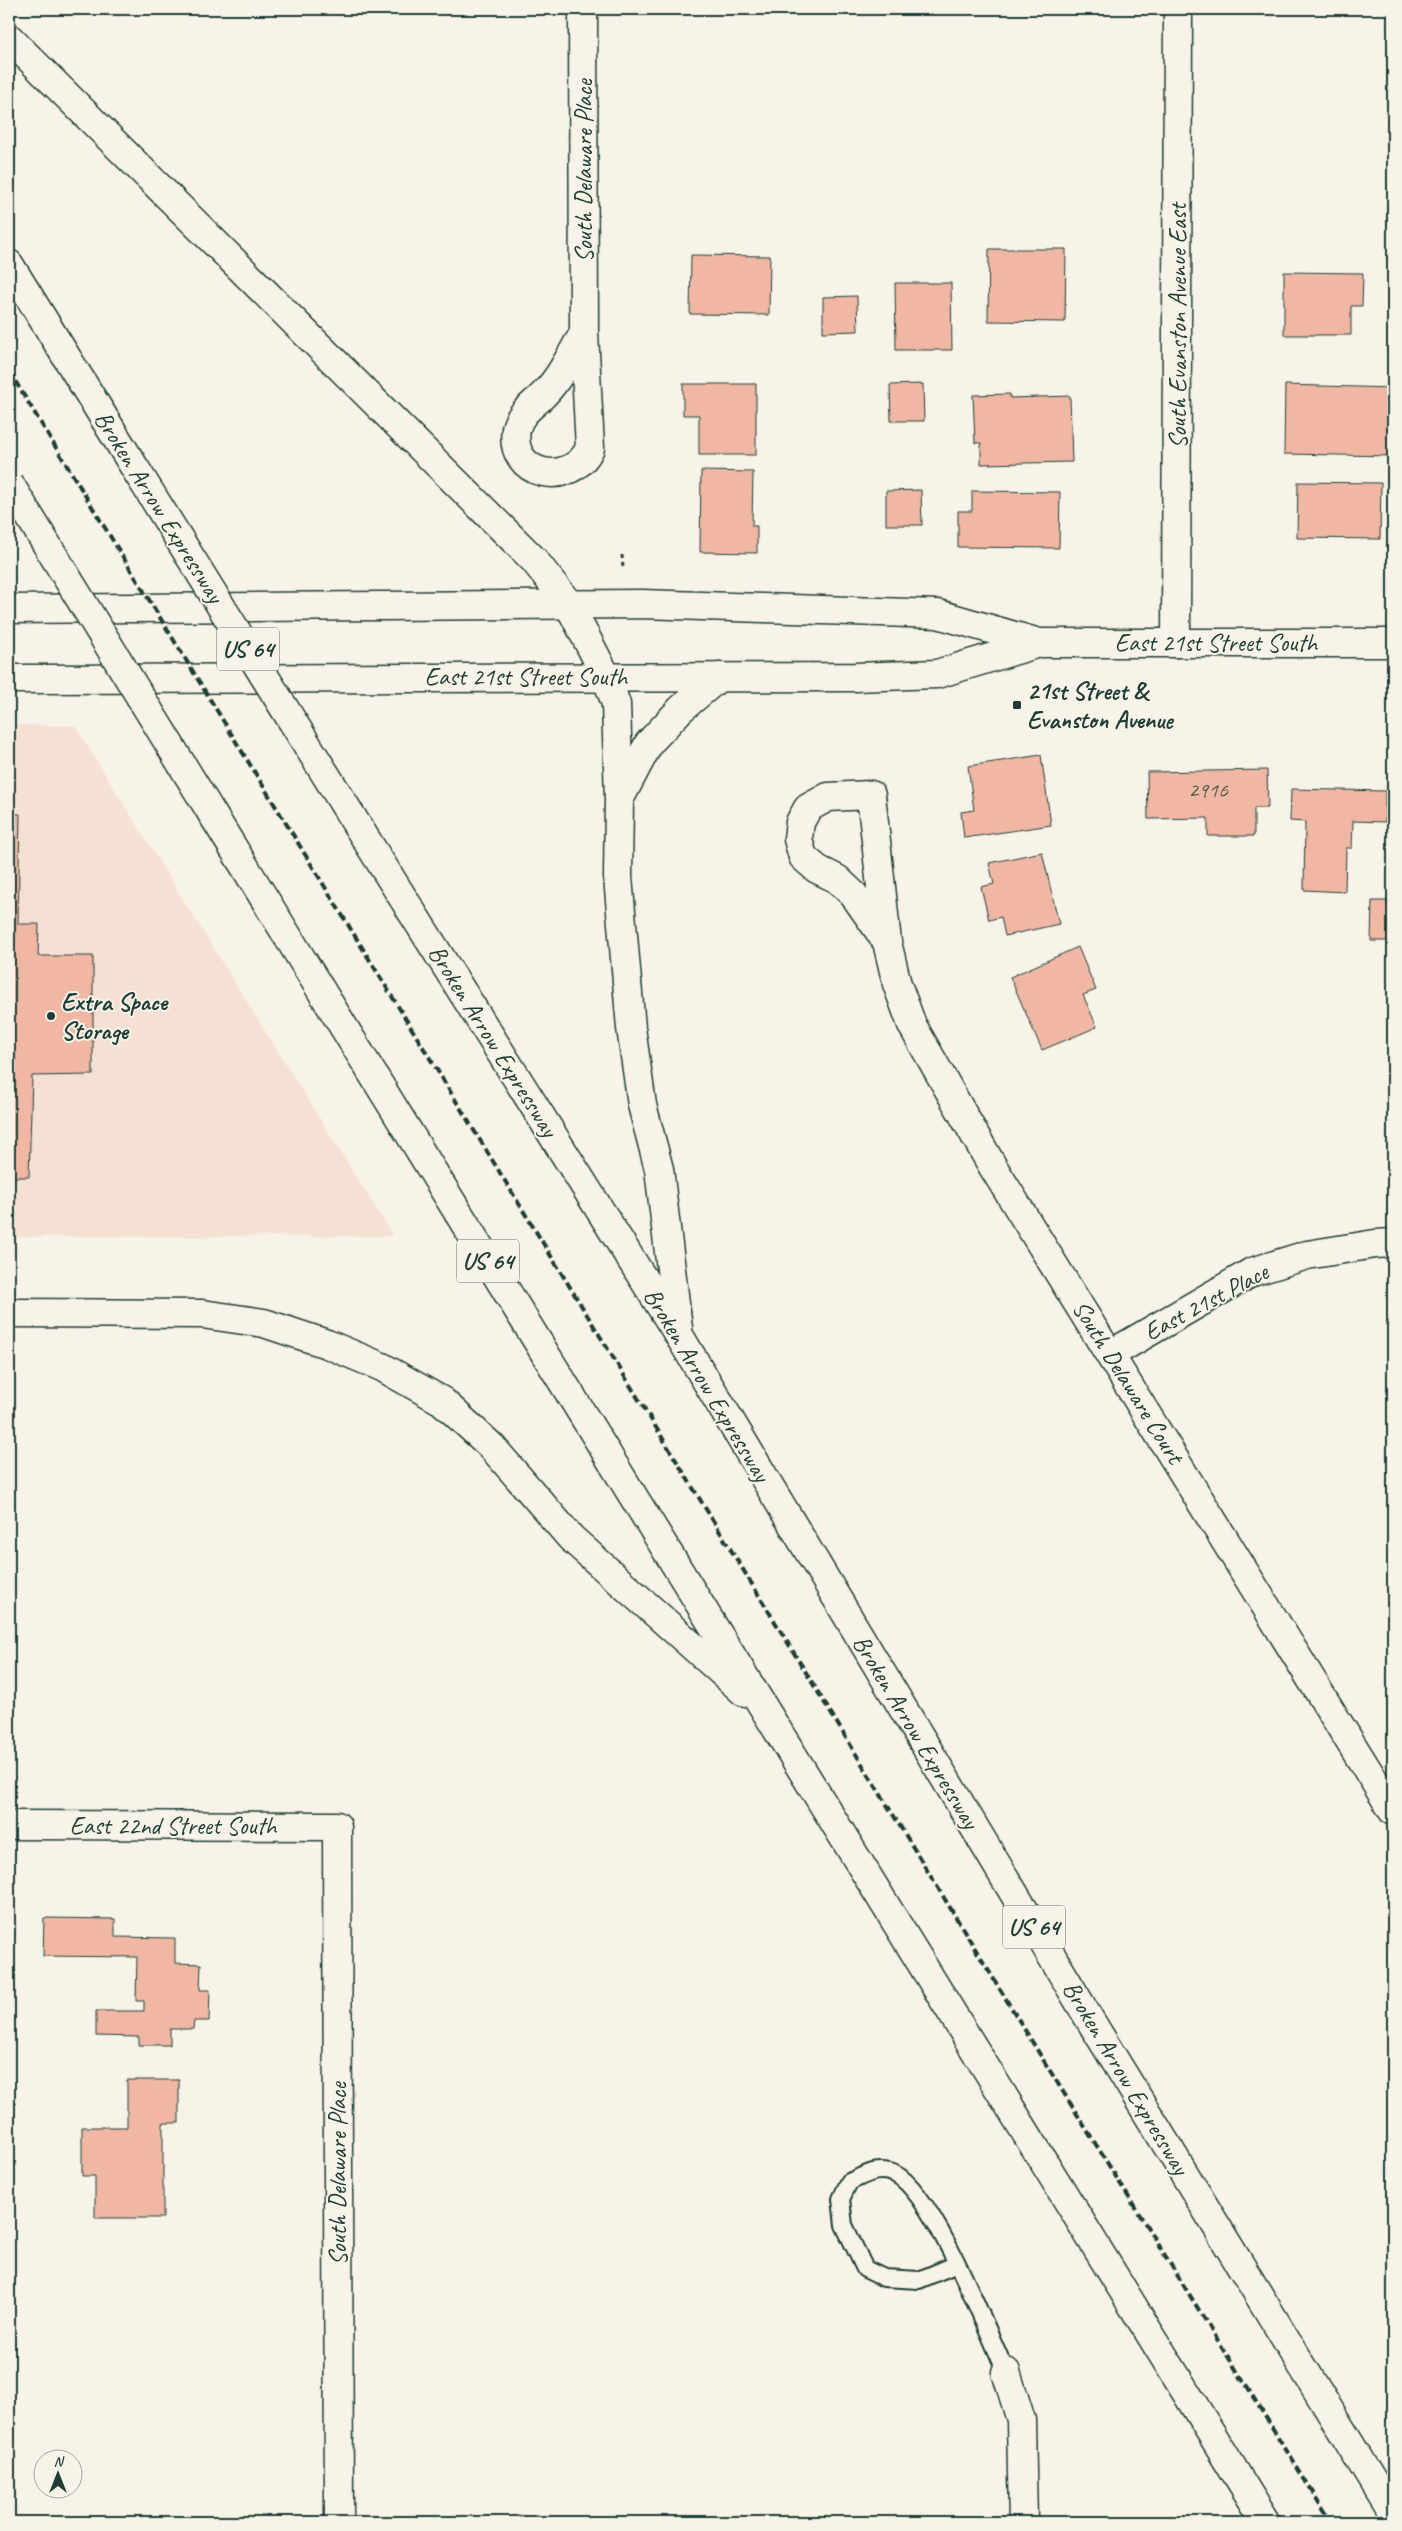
<svg xmlns="http://www.w3.org/2000/svg" width="1402" height="2531" viewBox="0 0 1402 2531" font-family="Caveat,sans-serif">
<style>
.built{fill:#f5e1d4}
.building{fill:#f0b8a4;stroke:#1f3d34}
.lines{fill:none;stroke-linecap:round;stroke-linejoin:round}
.lane-casing{stroke:#1f3d34;stroke-width:20}
.street-casing{stroke:#1f3d34;stroke-width:31}
.secondary-casing{stroke:#1f3d34;stroke-width:31}
.highway-casing{stroke:#1f3d34;stroke-width:31}
.path{stroke:#1f3d34;stroke-width:3;stroke-dasharray:4 4;stroke-linecap:butt}
.lane{stroke:#f7f3e8;stroke-width:16}
.street{stroke:#f7f3e8;stroke-width:28}
.secondary{stroke:#f7f3e8;stroke-width:28}
.highway{stroke:#f7f3e8;stroke-width:28}
.rail{stroke:#1f3d34;stroke-width:4;stroke-dasharray:8 4;stroke-linecap:butt}
.highway-bridge-casing{stroke:#1f3d34;stroke-width:31;stroke-linecap:butt}
.highway-bridge{stroke:#f7f3e8;stroke-width:28}
.poi-dot{fill:#1f3d34;stroke:#f7f3e8;stroke-width:2}
.labels{text-anchor:middle;dominant-baseline:central;stroke-width:4;stroke-linejoin:round;paint-order:stroke}
.number-label{font-size:22px;fill:#535c50}
.shield{fill:#f7f3e8;stroke:#60746a;stroke-width:1}
.shield-label{font-size:24px;font-weight:bold;fill:#1f3d34}
.street-label{font-size:25px;fill:#1f3d34;stroke:#f7f3e8}
.poi-label{font-size:25px;font-weight:bold;fill:#1f3d34;stroke:#f7f3e8;text-anchor:start}
</style>
<rect width="100%" height="100%" fill="#f7f3e8"/>
<filter id="ink" filterUnits="userSpaceOnUse"><feTurbulence type="fractalNoise" baseFrequency=".02" numOctaves="2"/><feDisplacementMap in="SourceGraphic" scale="10" xChannelSelector="R" yChannelSelector="G"/><feConvolveMatrix kernelMatrix="1 2 1 2 8 2 1 2 1" color-interpolation-filters="sRGB"/></filter>
<g filter="url(#ink)">
<path class="built" d="M9,725L75,726L393,1236L9,1237Z"/>
<path class="building" d="M989,249H1066L1065,322L988,321Z
M1389,249H1393V285H1390Z
M691,255L770,256L769,315L690,314Z
M1284,272L1363,273L1362,306H1351V335H1284Z
M895,283H951L952,350H896Z
M857,296L858,331L823,332V297Z
M683,384H756V455H699V415H683Z
M923,384L924,421H891L890,385Z
M1285,385L1393,388L1392,456L1284,454Z
M1010,394V398L1070,396L1072,462L981,464V443H975L973,395Z
M701,471L753,472L752,526H757V553L700,552Z
M1298,482L1381,483L1380,539L1297,538Z
M921,490L922,525H886V491Z
M972,491L1060,492L1059,548L958,547V511H972Z
M1041,755L1051,825L964,838L961,812L974,810L968,766Z
M1267,770L1268,808H1254V836H1208V818L1148,819L1147,772Z
M1291,789L1385,791V822L1353,821L1352,848H1346L1345,892L1304,890L1305,822L1290,821Z
M9,814H20L18,924H39L38,956H93V1075L32,1076L29,1177H9Z
M1042,852L1059,924L1005,936L1001,917L989,920L981,887L994,884L989,863Z
M1372,901H1392V941H1371Z
M1078,947L1096,990L1083,995L1097,1027L1042,1050L1010,977Z
M44,1918L115,1919V1937L175,1938V1963L201,1964L200,1990H210L209,2021H194L193,2029H170V2045H139V2037L96,2036V2011H144V2001H136L137,1957L43,1956Z
M127,2080H179V2123H163V2218H95V2176H82V2127H127Z"/>
<g class="lines">
<g class="lane-casing">
<path id="lane" d="M957,2264L919,2280L884,2278L865,2269L844,2225L841,2199L849,2182C865,2175 878,2166 895,2174C932,2191 988,2332 1006,2372"/>
</g>
<g class="street-casing">
<path id="street" d="M583,9L584,333L590,448C571,489 508,477 516,429C519,415 529,408 539,399C559,381 570,356 584,333
M1176,643L1178,9
M887,942L854,895L837,879L817,869L803,857L798,839L800,822L808,808L828,797L871,795L887,942L897,984L912,1025L993,1167L1393,1811
M1111,1354L1252,1272L1307,1255L1375,1244L1393,1243
M9,1825L337,1826L339,2522
M1006,2372L1021,2420L1023,2522"/>
</g>
<g class="secondary-casing">
<path id="secondary" d="M9,609L642,604L938,614L1039,643H1393
M9,679L855,677L937,674L1039,643"/>
</g>
<g class="highway-casing">
<path id="highway" d="M9,38L534,560L568,603L606,676L616,704L619,799L618,877L631,1028L642,1105L659,1169L678,1328
M9,264L138,473
M620,798L649,743L681,709L719,677
M211,812L1266,2522
M357,825L680,1337L1087,2015L1393,2514
M9,1313L202,1314L264,1323L327,1344L382,1367L442,1401L492,1447L571,1538L744,1692"/>
</g>
<path class="path" d="M622,555L623,569"/>
<use href="#lane" class="lane"/>
<use href="#street" class="street"/>
<use href="#secondary" class="secondary"/>
<use href="#highway" class="highway"/>
<path class="rail" d="M9,371L1047,2066L1331,2522"/>
<g class="highway-bridge-casing">
<path id="highway-bridge" d="M138,473L357,825
M9,483L211,812"/>
</g>
<use href="#highway-bridge" class="highway-bridge"/>
</g>
</g>
<g class="poi-dot">
<rect x="1012" y="700" width="10" height="10" rx="2.5"/>
<circle cx="51" cy="1016" r="5"/>
</g>
<g class="labels">
<g class="number-label">
<text x="1208" y="790">2916</text>
</g>
<g class="shield">
<rect x="217" y="627.5" width="62" height="43" rx="4"/>
<rect x="457" y="1239.5" width="62" height="43" rx="4"/>
<rect x="1003" y="1905.5" width="62" height="43" rx="4"/>
</g>
<g class="shield-label">
<text x="248" y="649">US 64</text>
<text x="488" y="1261">US 64</text>
<text x="1034" y="1927">US 64</text>
</g>
<g class="street-label">
<text transform="translate(584 171) rotate(-90)">South Delaware Place</text>
<text transform="translate(1178 326) rotate(-90)">South Evanston Avenue East</text>
<text transform="translate(159 507) rotate(58)">Broken Arrow Expressway</text>
<text x="1216" y="643">East 21st Street South</text>
<text x="526" y="677">East 21st Street South</text>
<text transform="translate(493 1041) rotate(58)">Broken Arrow Expressway</text>
<text transform="translate(1206 1302) rotate(-28)">East 21st Place</text>
<text transform="translate(1128 1382) rotate(58)">South Delaware Court</text>
<text transform="translate(707 1385) rotate(59)">Broken Arrow Expressway</text>
<text transform="translate(916 1732) rotate(59)">Broken Arrow Expressway</text>
<text x="173" y="1826">East 22nd Street South</text>
<text transform="translate(1126 2078) rotate(59)">Broken Arrow Expressway</text>
<text transform="translate(338 2174) rotate(-90)">South Delaware Place</text>
</g>
<g class="poi-label">
<text x="1027" y="691">21st Street &amp;<tspan x="1027" dy="29">Evanston Avenue</tspan></text>
<text x="61" y="1002">Extra Space<tspan x="61" dy="29">Storage</tspan></text>
</g>
</g>
<rect width="1402" height="2531" fill="none" stroke="#f7f3e8" stroke-width="30"/>
<rect x="15" y="15" width="1372" height="2501" fill="none" stroke="#1f3d34" stroke-width="2" filter="url(#ink)"/>
<g transform="translate(58 2474)"><circle r="24" fill="#f7f3e8" stroke="#a1aaa0"/>
<path d="M0-4L9 19L0 12L-9 19Z" fill="#1f3d34"/>
<text y="-8" font-size="14" font-weight="bold" text-anchor="middle" fill="#1f3d34">N</text>
</g>
</svg>
